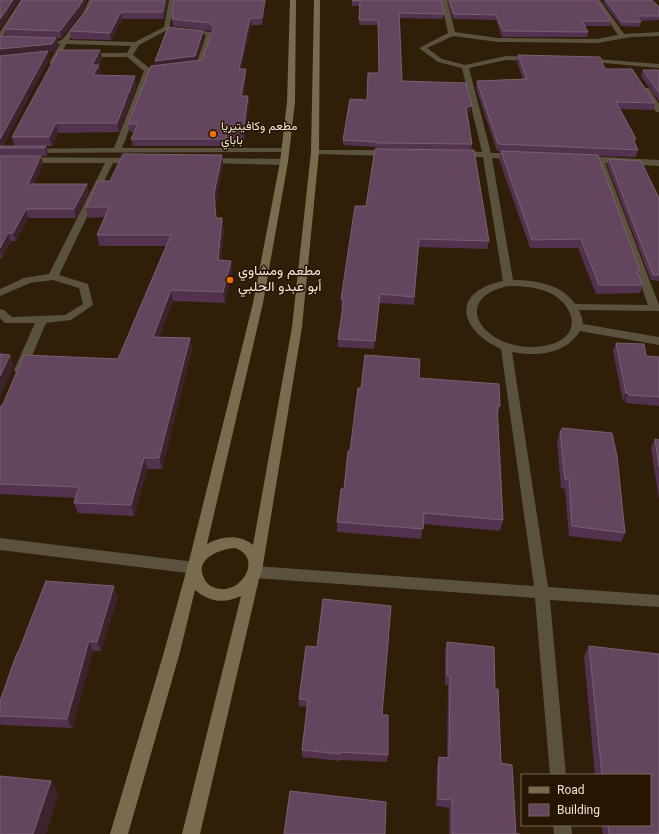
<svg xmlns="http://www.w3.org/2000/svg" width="659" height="834" viewBox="0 0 659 834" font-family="Georgia,Vazirmatn,serif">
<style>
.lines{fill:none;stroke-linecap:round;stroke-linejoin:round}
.minor{fill:#5a513f;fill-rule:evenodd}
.secondary{fill:#796b4e;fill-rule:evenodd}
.wall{fill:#52324f}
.shaded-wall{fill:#3d232d}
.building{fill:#63465e;stroke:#795f71}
.food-dot{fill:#e8710a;stroke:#251502;stroke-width:1.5}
.labels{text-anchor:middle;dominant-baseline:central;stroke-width:3;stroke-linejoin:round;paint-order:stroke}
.far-poi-label{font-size:12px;fill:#f0e5d8;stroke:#251502;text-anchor:start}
.poi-label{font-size:14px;fill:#f0e5d8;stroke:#251502;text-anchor:start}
</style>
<rect width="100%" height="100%" fill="#2f1f09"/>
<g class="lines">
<path class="minor" d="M21,0H27L2,38L0,39V32Z
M89,0H95L89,13L69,40L135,42L164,27L169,0H175L169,29L139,45L133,55L152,70L122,148H288L289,150L288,152L0,153V149L114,148L144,71L127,57H85L82,55L85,53H127L131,46L66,44L56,65H53L49,63L60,44L56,42L62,40L83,13Z
M441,0H447L455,32L498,38L597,39L618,35L594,0H600L624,34L659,32V36L631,37L597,43L498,42L453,36L427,48L442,59L465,65L506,56L532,57L536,59L532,61L506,60L469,68L491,153H516L520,156L516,159L492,158L513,280C534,280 562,284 575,304L648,305L597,162H584L580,159L584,156L659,160V166L605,163L659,305V311L579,310L582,318L583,324L659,337V345L580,331C566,354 537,357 512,352L548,587L659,595V607L550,600L566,775H550L535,598L255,578L250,576L248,572L250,568L255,566L534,586L501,349C459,330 450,292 503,281L483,157H458L454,154L458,151L482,152L462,68L438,62L419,48L448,33ZM508,286C522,286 537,287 550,293C574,305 583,334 552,344C539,348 523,348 510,344C472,332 461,296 508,286Z
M188,29L210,32L213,34L203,66L189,67L185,65L189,63L197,62L206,35L186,32L185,31Z
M585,58L659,64V68L583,61V59Z
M643,88H649L659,104V112H656L642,90Z
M312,150H390L394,153L390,156L315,154L311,152Z
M0,157L135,158L139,161L135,164L113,163L59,275L88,284L93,305L71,320L46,323L26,370L24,373H16L14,370L35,323H5L0,318V309L4,310L12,317L65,315L83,304L79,288L53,280L30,283L0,296V289L24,278L49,274L105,163H0Z
M207,158L284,159L288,162L284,165L204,163L203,161Z
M0,538L195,562L200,564L202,568L200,572L195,574L0,550Z
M553,825H571L572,834H554Z"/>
<path class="secondary" d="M290,0H296L295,102L288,162L263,303L207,544C223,536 239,534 253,545L292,327L311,152L314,0H320L319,152L302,327L262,571L259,579L200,834H182L241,596C224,604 209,602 195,590L180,652L128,834H110L164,652L189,561L253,303L280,162L287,102ZM235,548C265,558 239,599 213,587C208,585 205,581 203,576C196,558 220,549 235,548Z"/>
</g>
<path class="wall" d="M22,0H87L82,12L61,38H56L58,45L54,52H48L49,59L3,146H14L12,137L100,50L102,58L99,65L101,73L100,75L137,85L119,132L58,133L52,146H46L48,154L47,156H0V36H6L4,29Z
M92,0H168L164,19H122L111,40L72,39L70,31L89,7Z
M266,0L262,25H251L241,69H246V77L243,96H248L249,103L244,140H228L227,146H133L131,139L134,132H130L128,124L155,65L203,31L204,36L196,61L202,60L212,32L210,31L173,26L172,19Z
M352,0L444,14L443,19L400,18L402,81L471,111L467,112L472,144L471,149H416L489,241L487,249L419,247L414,305L379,303L374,349L338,347V339L343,307H341V299L366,206L376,147L343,145V140L367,100L379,73L378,25H359L360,6H352Z
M447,0H597L611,21L610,26H585L588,32L587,37H502L496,20L453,19Z
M604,0H652L659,7V20L640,21L641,22L639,27L621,26L604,3Z
M518,55L605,69L655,103L653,110L620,109L636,139L635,143L638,150L636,157L598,156L640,271L639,276L643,285L640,293L596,294L578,248H530L499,159L501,151H497L476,88L477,81L523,79L517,62Z
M643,70H659V101L641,76Z
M222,155L223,166L215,205L216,218H222L224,229L221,260L231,261L232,271L225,303L173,301L159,337L190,338L192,349L162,469H147L134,516L78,513L74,503L75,498L0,494V407L118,359L166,246H99L97,235L105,217L88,218L86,207L110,181Z
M0,156L43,164L34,184L89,192L76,218H28L16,241H11L2,258H0Z
M609,159L659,198V281L651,280L607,165Z
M616,343L646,356L659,357V406L626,403L625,401H623L613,351Z
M419,378L500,406L498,415L503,520L500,531L423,524L421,539L337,532V522L344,489L361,388Z
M562,428L625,533L621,542L569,536L565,489L561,488L557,441L560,431H561Z
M655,439L659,440V500L651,447Z
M118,596L101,651H93L72,728L1,725L0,723V701L18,653Z
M447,642L495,689L501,763L516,834H520H449V808L436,806L437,765L439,757L447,758L448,685H445V652Z
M306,646L382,715L388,755L387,762L340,760V761L302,757V750L307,707L299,706V699Z
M589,646L659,654V834H603L601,825H650V775H595L584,656Z"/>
<path class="shaded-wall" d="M13,0H19L0,29V19Z
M83,0H87L82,12L61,38L60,31Z
M165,0H168L164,19L163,12Z
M265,0H266L262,25V18Z
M121,12L122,19L111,40L110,33Z
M250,18L251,25L240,77L239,69Z
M203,31L204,36L196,61L155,66V61Z
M56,38L58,45L54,52H48L49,59L3,147L0,148V49Z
M100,50L102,58L97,68L99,65L101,73L95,83L93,75L92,65Z
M246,69V77L242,103L241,96Z
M135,76L137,85L119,132L117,123Z
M248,96L249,103L244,140L243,132Z
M472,106L471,111L466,113V107Z
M56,123L58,133L52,146L49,137Z
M227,132L228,140L227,146L226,139Z
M46,146L48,154L47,156L45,148Z
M222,155L223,166L215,205L217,229L214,194Z
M41,156L43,164L30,192L28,184Z
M87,184L89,192L76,218L74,209Z
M26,209L28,218L16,241L13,233Z
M222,218L224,229L220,271L218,260Z
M8,233L11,241L2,258L0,251V248Z
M231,261L232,271L225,303L223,292Z
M171,290L173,301L155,348L153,337Z
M190,338L192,349L162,469L159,458Z
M2,350L6,361L0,355Z
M10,355L14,366L0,397V376Z
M626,393H628L625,401H623Z
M144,458L147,469L134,516L131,505Z
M114,586L118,596L101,651L97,642Z
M89,641L93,651L72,728L67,719Z
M51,781L59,793L46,834H33Z"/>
<path class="building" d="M0,0H13L0,19Z
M22,0H83L80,5L60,31L4,29Z
M92,0H165L163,12H121L110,33L70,31L89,7Z
M174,0H265L262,18H250L239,69H246L241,96H248L243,132H227L226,139H131L138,124H128L151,66L202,60L214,27L209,23L172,19Z
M352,0H441L444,14L399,13L402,81L466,83L472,106L466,107L472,144L376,143V142L343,140L350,99L367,100L368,73H379L378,20H359L360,1H352Z
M449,0H597L611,21H582L588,32L503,31L496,15L454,14Z
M606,0H652L659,7V16H637L641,22H622Z
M168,27L203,31L195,56L155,61Z
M0,36L56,38L52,44L0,49Z
M59,50H100L92,65H99L93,75L135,76L117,123H56L49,137H12Z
M48,51L0,139V56Z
M518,55L600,57L605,69H632L655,103L616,102L636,139H633L638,150L498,144L477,81L527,79Z
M643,70H659V93Z
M0,146H46L45,148H0Z
M375,149L474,150L489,241L419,239L414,297L380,294L375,341L338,339L344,299H341L355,206H366Z
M501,151L598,155L640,271H637L643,285H599L581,239L532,240Z
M123,154L222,155L214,194L216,218H222L218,260L231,261L223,292L171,290L153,337L190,338L159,458H144L131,505L74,503L79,487L0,484V407L3,404L24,355L118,359L171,235H97L109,207H86L98,181H110Z
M0,156H41L28,184H87L74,209H26L13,233H8L0,248Z
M609,159L641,161L659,198V275H653Z
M616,343L644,344L646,356L659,357V397L629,395L628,393H626Z
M0,354L10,355L0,376Z
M365,355L420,359L419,378L499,384L500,406H497L503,520L424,513L423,529L337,522L341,489H344L348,451H350L358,388H361Z
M562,428L612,433L617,456L625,533L572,526L569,479H565L560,431H562Z
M655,439L659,440V467Z
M46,581L114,586L97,642L89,641L67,719L0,716V701L17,653H18Z
M323,599L391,606L382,715H388V755L341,752L340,754L302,750L308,700L299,699L306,646L317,647Z
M447,642L494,647L495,689H498L501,763L512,765L516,834H520H452V800L438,799L439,757L449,758L450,676L447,675Z
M589,646L659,654V834H609L608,825H650V775H602Z
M0,776L51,781L33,834H0Z
M290,791L386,802L385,834H284Z"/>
<g class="food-dot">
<circle cx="213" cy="134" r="4"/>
<circle cx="230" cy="280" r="4"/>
</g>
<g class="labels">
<g class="far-poi-label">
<text x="221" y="127">مطعم وكافيتيريا<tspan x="221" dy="14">باباي</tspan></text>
</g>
<g class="poi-label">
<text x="238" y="272">مطعم ومشاوي<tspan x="238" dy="16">أبو عبدو الحلبي</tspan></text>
</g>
</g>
<rect x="521" y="774" width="130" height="52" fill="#251502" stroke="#766858"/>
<rect x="529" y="787" width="20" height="6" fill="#796b4e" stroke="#766858"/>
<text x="557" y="794" font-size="12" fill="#f0e5d8">Road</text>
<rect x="529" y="804" width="20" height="12" fill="#63465e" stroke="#766858"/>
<text x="557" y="814" font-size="12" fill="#f0e5d8">Building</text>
</svg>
